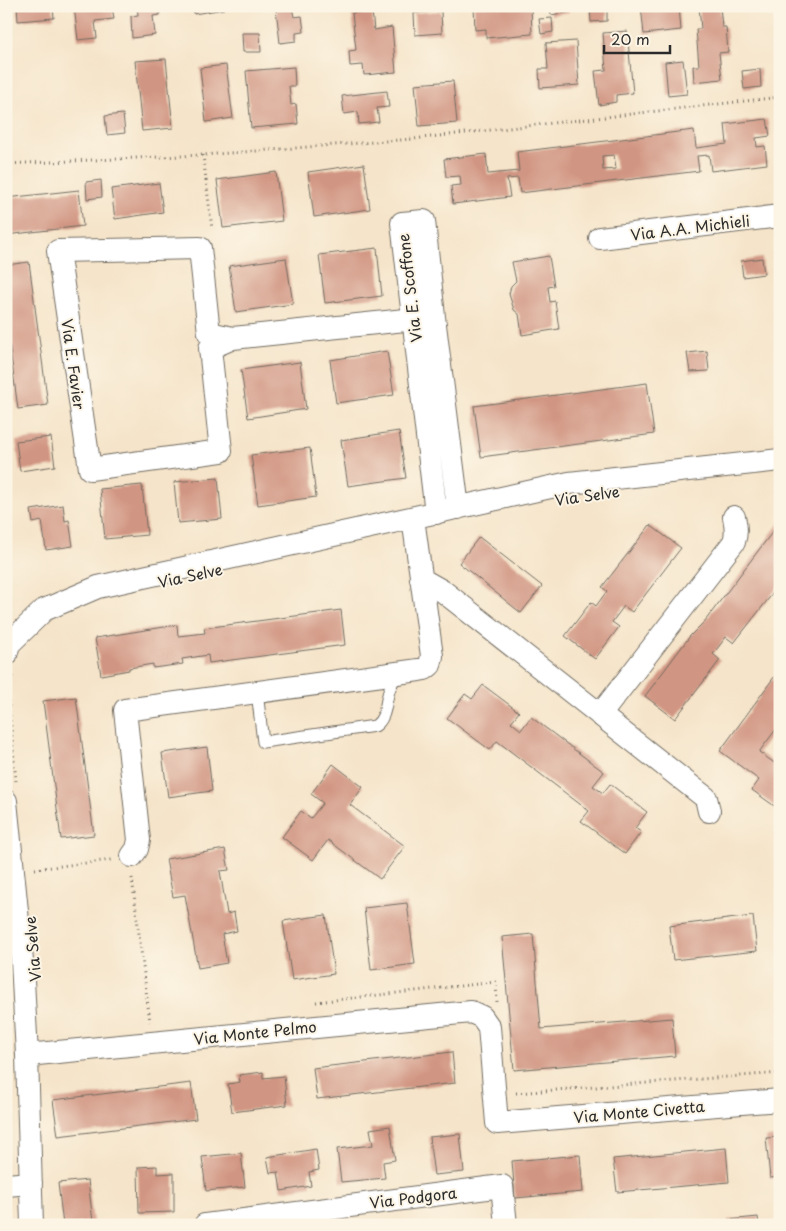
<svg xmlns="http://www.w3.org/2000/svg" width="786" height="1231" viewBox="0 0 786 1231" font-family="'Playpen Sans',sans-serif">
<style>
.building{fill:#d19683;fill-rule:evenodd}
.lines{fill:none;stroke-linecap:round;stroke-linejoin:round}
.lane-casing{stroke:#726c62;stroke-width:13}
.street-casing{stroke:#726c62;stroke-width:24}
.path{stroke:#726c62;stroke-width:3;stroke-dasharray:1 4;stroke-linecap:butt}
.lane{stroke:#fff;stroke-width:11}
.street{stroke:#fff;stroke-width:22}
.labels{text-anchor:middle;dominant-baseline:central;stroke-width:4;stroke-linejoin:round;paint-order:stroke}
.street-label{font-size:15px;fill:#2b2b2b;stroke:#fcf5e5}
</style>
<rect width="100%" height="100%" fill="#fcf5e5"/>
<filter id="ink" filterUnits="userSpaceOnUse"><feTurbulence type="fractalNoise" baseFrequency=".02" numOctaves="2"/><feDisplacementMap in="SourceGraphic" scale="10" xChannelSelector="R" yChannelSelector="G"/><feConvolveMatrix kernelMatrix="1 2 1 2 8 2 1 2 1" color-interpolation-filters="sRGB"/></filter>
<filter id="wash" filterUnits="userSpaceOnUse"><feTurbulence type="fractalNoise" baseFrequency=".0096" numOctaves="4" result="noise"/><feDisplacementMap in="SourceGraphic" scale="20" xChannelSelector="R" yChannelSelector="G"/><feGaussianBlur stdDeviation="1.12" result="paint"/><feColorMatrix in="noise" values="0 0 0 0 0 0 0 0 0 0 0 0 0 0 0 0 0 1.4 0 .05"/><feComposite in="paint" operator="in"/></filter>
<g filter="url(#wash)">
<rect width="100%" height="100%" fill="#f5e4c9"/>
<g id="blocks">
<path class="building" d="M17,6H53L54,18L18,21Z
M74,6H112L114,19L95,21L97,38L78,40Z
M137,6H159L160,15L153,16L155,35L132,38L131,16L138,15Z
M193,6H223L224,9L194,14Z
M474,6H531L532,34L486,38V29L475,30Z
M550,6H568L569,12L551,15Z
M590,6H607V21L591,22Z
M641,6H679L681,30L644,34Z
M699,6H720L722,27H726L728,52L719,53L722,79L694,82L693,66H699L696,29H701Z
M292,7L294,17L302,16L304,32L296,33V41L280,43L276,9Z
M372,11L374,30L392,27L396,72L364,75L363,65L350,66L349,51L356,50L352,13Z
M441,11L442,33L415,35L414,13Z
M552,18L553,32L541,34L539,19Z
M627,31L633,93L616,95V102L599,105L595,71L606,70L603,33Z
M242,33H260L261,52H243Z
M576,41L579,85L540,88L539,69H548L546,43Z
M166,59L173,128L142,131L135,61Z
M683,60L687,94L668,96L665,62Z
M226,65L233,118L206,122L200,68Z
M294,67L295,86H289L291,105L296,104L298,124L251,128L246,71Z
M760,69L761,87L744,89L742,71Z
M453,81L457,123L419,126L415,84Z
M387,91L389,107L377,108L379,122L359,124L358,112L344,114L342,96Z
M123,114L125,133L107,135L105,116Z
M767,119L770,136L756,138L757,147L765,146L767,164L711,171L709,155L697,156L699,171L520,193L518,178L507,179L510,197L453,204L451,186L461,185L460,176L446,177L444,159L486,154L488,174L519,171L517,152L694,130L696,148L727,144L725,124ZM614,155L616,169L603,170L602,156Z
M364,164L370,209L314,217L308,172Z
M276,172L282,221L223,228L217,180Z
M101,180L102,197L87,199L86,182Z
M159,183L163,212L115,219L111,189Z
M79,190L83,226L6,235V198Z
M377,248L382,296L325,303L319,255Z
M549,256L554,286L548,287L550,302L555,301L559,329L522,335L519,314L514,310L509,294L511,286L516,281L512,262Z
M286,258L293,304L236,312L229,266Z
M762,258L764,274L743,277L741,261Z
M29,262L48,405L18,409L6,319V265Z
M387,351L394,395L336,403L330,360Z
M707,351L709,371L690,372L687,353Z
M300,362L306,409L248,418L241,370Z
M647,383L654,434L481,457L474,406Z
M399,431L406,478L348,486L341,440Z
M51,437L55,466L20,471L16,441Z
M310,448L316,497L258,505L251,455Z
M218,478L222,519L178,523L174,482Z
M142,485L147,535L105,539L100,489Z
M63,505L65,521L69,520L73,546L46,550L42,521L33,523L31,510Z
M780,522V584L734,643L726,637L713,654L720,660L675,719L645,696L690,636L705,621Z
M650,525L681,548L632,612L624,606L612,622L619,627L595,659L565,636L591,602L596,606L607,591L602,587Z
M479,537L542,586L521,613L459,563Z
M341,610L345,645L209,663L208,655L182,659L183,664L153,668V664L129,668V670L101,675L95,638L177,625L178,636L205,633L204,628Z
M780,669V724L759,752L780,767V810L752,790L759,780L720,751Z
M483,685L519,712L511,722L521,730L531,717L604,772L593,786L603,793L610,784L647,812L635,828L641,832L625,854L581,821L589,811L497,741L490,750L447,718L465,694L472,699Z
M76,697L94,835L61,839L43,701Z
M207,747L212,791L168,797L162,753Z
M333,764L363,787L350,805L405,846L380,879L328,840L313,860L282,837L301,811L311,818L323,803L311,794Z
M225,849L229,870L220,871L227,914L234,912L237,931L222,934L227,963L198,968L185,895L173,897L166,859Z
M407,903L415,964L371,970L364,908Z
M326,915L334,974L292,980L283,921Z
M753,916L757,951L673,960L669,926Z
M533,934L541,1029L672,1018L675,1056L514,1070L502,937Z
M452,1052L455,1083L317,1099L313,1068Z
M263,1072V1078L284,1076L287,1105L232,1112L228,1084L240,1082L239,1075Z
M191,1083L196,1119L58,1136L53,1100Z
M390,1126L395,1160L383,1162L385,1178L341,1182L337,1149L373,1145L370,1129Z
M460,1134L464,1172L434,1175L429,1137Z
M780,1137V1177L770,1178L766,1138Z
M726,1148L729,1182L617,1192L613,1159Z
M316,1149L319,1170L309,1172L311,1186L281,1191L278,1172L270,1173L267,1157Z
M241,1153L245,1187L206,1191L202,1157Z
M580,1155L583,1192L515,1198L512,1161Z
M157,1166V1174L174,1173V1212L139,1213L138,1167Z
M88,1180L93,1222L63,1225L58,1183Z
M758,1217L759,1225H729L728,1220Z"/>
</g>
</g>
<g filter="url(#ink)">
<use href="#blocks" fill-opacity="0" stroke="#726c62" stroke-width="1"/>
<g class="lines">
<g class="lane-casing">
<path id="lane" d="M257,692L263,742L375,726C387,718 385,701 390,688C392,683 395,678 398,674"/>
</g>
<g class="street-casing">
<path id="street" d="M600,238L780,216
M233,338L210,348L221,451L90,469L58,251L200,248L209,333L233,338L434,317
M436,513L402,223L424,221L434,317L458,508
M421,579L444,592L706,798L709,811
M6,655L9,644L44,610L98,587L569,483L780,460
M600,715L734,542C737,533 736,526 734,517
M6,801L22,961L27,1055L32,1225
M132,856L137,849L139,840L125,710L419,670L425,669L430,665L432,656L413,518
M27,1055L471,1012L482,1017L489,1027L497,1123L780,1100
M6,1185L31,1183
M205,1225L502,1186L506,1225"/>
</g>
<path class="path" d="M203,155L212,229
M6,164L203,155L413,139L780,97
M6,603L7,616
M12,676L8,695L16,781
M35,869L111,860
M132,878L150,1022
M316,1002L496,982L497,1002
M516,1093L780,1073"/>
<use href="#lane" class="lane"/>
<use href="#street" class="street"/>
</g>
</g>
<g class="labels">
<g class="street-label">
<text transform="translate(690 227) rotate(-7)">Via A.A. Michieli</text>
<text transform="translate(409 288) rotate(-97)">Via E. Scoffone</text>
<text transform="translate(74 364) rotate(82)">Via E. Favier</text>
<text transform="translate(587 495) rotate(-8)">Via Selve</text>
<text transform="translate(190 575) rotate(-12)">Via Selve</text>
<text transform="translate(32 949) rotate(-95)">Via Selve</text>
<text transform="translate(255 1032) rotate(-6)">Via Monte Pelmo</text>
<text transform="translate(639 1111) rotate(-5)">Via Monte Civetta</text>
<text transform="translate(413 1197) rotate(-7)">Via Podgora</text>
</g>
</g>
<rect width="786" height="1231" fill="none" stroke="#fcf5e5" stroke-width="25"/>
<path d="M604 45v8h66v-8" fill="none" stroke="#2b2b2b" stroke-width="2.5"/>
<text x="611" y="45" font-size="15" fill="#2b2b2b" stroke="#fcf5e5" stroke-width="4" paint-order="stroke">20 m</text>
</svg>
